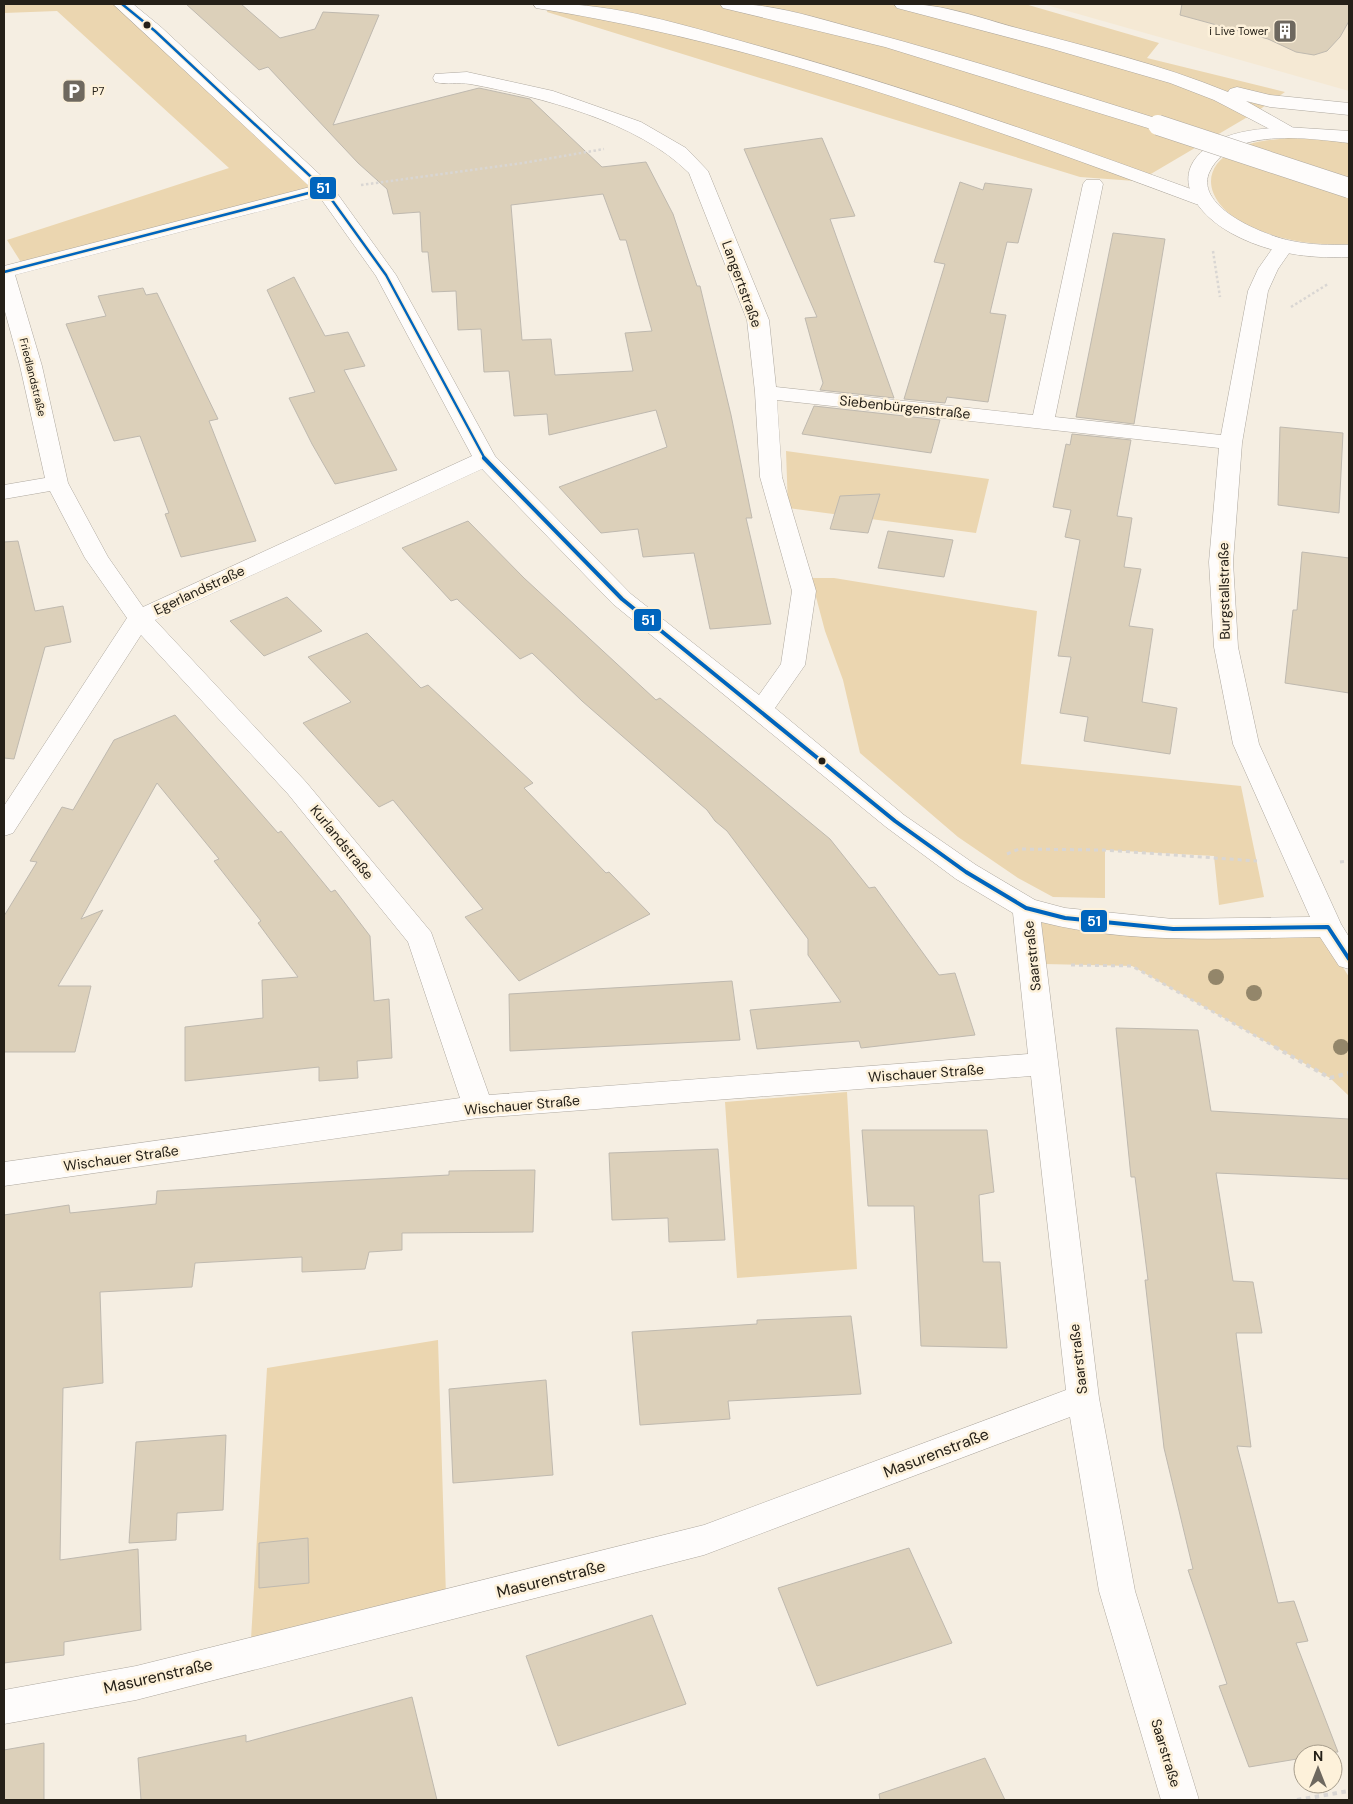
<svg xmlns="http://www.w3.org/2000/svg" width="1353" height="1804" viewBox="0 0 1353 1804" font-family="'DM Sans',sans-serif">
<style>
.built{fill:#f5e9d4}
.green{fill:#ebd6b0}
.building{fill:#dcd0ba;stroke:#bfb9af;fill-rule:evenodd}
.lines{fill:none;stroke-linecap:round;stroke-linejoin:round}
.minor-casing{stroke:#aea89f;stroke-width:1}
.major-casing{stroke:#aea89f;stroke-width:1}
.highway-casing{stroke:#aea89f;stroke-width:1}
.path-far2{stroke:#d9d6d3;stroke-width:2.5;stroke-dasharray:2.5 2.5;stroke-linecap:butt}
.path-far1{stroke:#d9d6d3;stroke-width:3;stroke-dasharray:4 4;stroke-linecap:butt}
.path{stroke:#d9d6d3;stroke-width:4;stroke-dasharray:4.5 4.5;stroke-linecap:butt}
.minor{fill:#fefcfb;fill-rule:evenodd}
.major{fill:#fefcfb;fill-rule:evenodd}
.highway{fill:#fefcfb;fill-rule:evenodd}
.highway-bridge-casing{stroke:#aea89f;stroke-width:21;stroke-linecap:butt}
.highway-bridge{stroke:#fefcfb;stroke-width:20}
.bus-1-far1-casing{stroke:#fdf1da;stroke-width:5}
.bus-1-casing{stroke:#fdf1da;stroke-width:8}
.bus-1-far1{stroke:#0065bd;stroke-width:2.5}
.bus-1{stroke:#0065bd;stroke-width:4}
.tree{fill:#93866a}
.bus-dot{fill:#252018;stroke:#fdf1da;stroke-width:2}
.labels{text-anchor:middle;dominant-baseline:central;stroke-width:5;stroke-linejoin:round;paint-order:stroke}
.far-poi-label{font-size:11px;fill:#252018;stroke:#fdf1da;text-anchor:end}
.far-street-label{font-size:11px;fill:#252018;stroke:#fdf1da}
.street-label{font-size:14px;fill:#252018;stroke:#fdf1da}
.near-street-label{font-size:16px;fill:#252018;stroke:#fdf1da}
.line-badge{stroke:#fdf1da;stroke-width:2}
.badge-label{font-size:14px;text-anchor:middle;font-weight:bold;fill:#fff}
</style>
<rect width="100%" height="100%" fill="#f5eee2"/>
<path class="built" d="M1043,4H1349V91Z"/>
<path class="green" d="M4,4H122L155,31L324,189L24,267L7,240L229,168L57,11L4,13Z
M549,4H1025L1159,43L1147,58L1285,92L1256,112L1144,178L1135,181L1080,177L547,12Z
M1289,138H1320L1349,143V244C1312,246 1275,240 1242,222C1208,204 1196,168 1237,149C1253,141 1271,140 1289,138Z
M786,451L989,479L976,533L788,508Z
M811,578H834L1037,611L1021,764L1241,786L1264,897L1219,905L1214,856L1105,850V898L1053,897L1018,878L958,837L860,753L843,680L825,631Z
M1035,919L1323,935L1349,977V1096L1330,1078L1132,966L1044,964Z
M847,1092L857,1269L737,1278L725,1102Z
M438,1340L446,1596L251,1639L267,1368Z"/>
<path class="building" d="M186,4H241L280,38L315,29L323,12L379,15L333,125L479,88L530,99L602,167L646,162L673,214L697,286H700L731,415L752,518H746L771,624L710,629L694,553L643,557L638,529L601,533L559,487L667,447L656,410L549,435L547,414L514,416L509,371L484,372L481,329L458,330L456,291L432,292L428,252H422L420,212L393,214L387,189L358,163L268,67L259,70ZM603,194L620,240H626L652,331L625,333L633,371L555,375L551,339L522,340L511,205Z
M1182,4H1349V21L1340,37L1327,51L1314,55L1296,52L1268,39L1180,15Z
M822,138L855,216L830,219L894,398L820,390L823,383L805,318L817,317L744,149Z
M960,182L983,190L985,183L1032,189L1018,243L1007,242L990,313L1006,315L988,402L947,397L945,403L904,399L945,264L934,262Z
M1113,233L1165,239L1134,424L1076,417Z
M294,277L325,336L348,332L365,366L344,370L397,470L335,484L312,444L289,398L315,392L267,290Z
M143,288L146,295L157,293L218,419L209,421L256,541L181,557L165,514L169,513L140,436L114,441L66,324L106,316L98,296Z
M814,406L940,420L931,453L802,434Z
M1280,427L1343,433L1339,513L1278,505Z
M1072,434L1131,440L1117,516L1132,518L1124,567L1141,569L1129,626L1153,629L1142,702L1177,708L1170,754L1084,741L1088,717L1060,713L1071,657L1058,656L1080,540L1065,537L1071,510L1053,507L1066,444L1070,445Z
M880,494L868,533L830,529L840,496Z
M468,521L524,578L656,700L660,698L830,839L869,888L875,887L939,975L955,973L975,1035L861,1048L859,1041L757,1049L750,1010L841,1002L808,955V939L727,831L715,821L707,810L582,701L532,653L520,659L457,599L451,601L402,548Z
M888,531L953,540L944,577L878,568Z
M18,541L35,611L63,606L71,642L45,647L14,759L4,758V542Z
M1302,552L1349,558V693L1285,683L1293,610H1297Z
M287,597L322,631L264,656L230,621Z
M367,633L421,688L428,685L533,783L524,788L606,873L609,872L650,914L519,981L465,917L483,909L393,800L379,807L303,723L351,702L308,657Z
M175,715L278,833L281,831L331,892L335,890L370,936L374,1001L389,999L392,1058L357,1061L358,1078L319,1081V1067L185,1081V1027L263,1018L262,980L298,977L258,923L261,921L214,861L219,859L157,783L81,919L103,910L58,986H91L75,1052H4V916L37,862L30,861L62,807L73,810L114,740Z
M732,981L740,1040L510,1051L509,994Z
M1116,1028L1198,1030L1211,1111L1349,1119V1179L1216,1173L1233,1281L1253,1282L1262,1333H1236L1251,1447L1237,1446L1278,1603L1294,1601L1308,1641L1296,1643L1338,1752L1303,1754V1758L1249,1767L1219,1686L1227,1684L1188,1570L1193,1569L1164,1448L1145,1280H1148L1135,1177H1131Z
M862,1130H987L994,1192L979,1195L983,1262H1000L1007,1348L921,1346L914,1206H868Z
M718,1149L725,1240L669,1242L668,1218L612,1220L609,1153Z
M535,1170L533,1232L402,1233V1250L369,1252L365,1269L302,1272V1257L195,1263L192,1287L100,1292L103,1383L63,1388L60,1560L138,1549L141,1630L64,1642V1655L4,1663V1215L69,1205L70,1213L156,1204L157,1191L449,1175V1171Z
M851,1316L861,1394L728,1401L730,1419L640,1425L632,1332L757,1324V1320Z
M546,1380L553,1475L453,1483L449,1389Z
M226,1435L223,1510L177,1513L176,1540L129,1543L136,1442Z
M308,1538L309,1583L259,1588V1543Z
M909,1548L952,1643L817,1686L778,1588Z
M652,1615L686,1704L558,1746L526,1656Z
M412,1697L437,1800H141L138,1758L246,1735V1742Z
M44,1743V1800H4V1750Z
M985,1758L1005,1800H880L879,1794Z"/>
<g class="lines">
<g class="minor-casing">
<path id="minor" d="M113,4H133L161,27L331,185L396,275L495,456L631,594L759,695L781,664L792,591L760,477L755,392L747,320L689,173C637,121 540,97 470,84C458,82 447,85 435,82L433,78L435,74L467,72L553,91L641,122L686,148L708,171L769,320L776,387L1033,415L1083,184L1086,180H1100L1103,184L1055,417L1221,435L1248,291L1258,269L1277,242L1284,240L1291,242L1294,246L1278,269L1268,291L1242,443L1233,562L1238,647L1259,744L1341,924L1349,937V969L1339,966L1320,937C1228,938 1132,945 1041,922L1099,1398L1135,1591L1199,1800H1161L1099,1591L1070,1417L704,1555L136,1700L4,1724V1690L136,1666L704,1525L1066,1390L1031,1076L478,1118L4,1186V1162L460,1098L408,942L288,794L141,635L13,833L4,836V806L127,618L85,558L50,491L4,499V485L45,478L20,366L4,308V266L310,187ZM319,196L376,276L472,456L143,607L108,557L68,483L42,366L15,275ZM777,400L1219,448L1209,562L1214,647L1233,744L1310,917L1173,919L1065,908L1035,900L976,865L904,815L775,708L805,665L816,591L782,477ZM482,469L613,604L886,827L956,879L1013,913L1028,1054L489,1095L431,932L306,782L155,620Z"/>
</g>
<g class="major-casing">
<path id="major" d="M1286,127L1349,131V143C1315,139 1280,134 1246,143C1230,148 1216,157 1209,173C1195,208 1266,236 1292,241C1311,245 1330,245 1349,245V257C1309,259 1267,253 1231,233C1195,213 1166,173 1212,144C1233,130 1262,129 1286,127Z"/>
</g>
<g class="highway-casing">
<path id="highway" d="M533,4C604,0 679,24 748,43C904,86 1057,140 1210,196L1213,200L1210,204H1196C983,125 767,45 542,9L536,8Z
M720,4C768,1 819,19 865,31C966,58 1065,90 1165,121L1167,125L1165,129H1151L885,47L723,8Z
M894,4C935,1 977,17 1017,28C1088,47 1160,64 1228,92L1230,89L1237,87L1270,95L1349,103V115L1270,107L1246,101L1292,127L1295,131L1292,135L1285,137L1214,100L1170,83L1049,48L897,8Z"/>
</g>
<path class="path-far2" d="M361,185L523,163L604,149
M1213,251L1220,297
M1291,307L1328,284"/>
<path class="path-far1" d="M1007,854L1019,849L1104,850L1257,861
M1340,862L1349,861
M1071,965L1132,966L1277,1048"/>
<path class="path" d="M1275,1047L1330,1078L1349,1073
M1297,1800L1349,1791"/>
<use href="#minor" class="minor"/>
<use href="#major" class="major"/>
<use href="#highway" class="highway"/>
<g class="highway-bridge-casing">
<path id="highway-bridge" d="M1158,125L1349,188"/>
</g>
<use href="#highway-bridge" class="highway-bridge"/>
<g class="bus-1-far1-casing">
<path id="bus-1-far1" d="M122,4L155,31L324,189L386,275L485,459
M4,272L324,189"/>
</g>
<g class="bus-1-casing">
<path id="bus-1" d="M484,458L622,599L895,821L966,872L1026,908L1065,918L1173,929L1328,927L1349,959"/>
</g>
<use href="#bus-1-far1" class="bus-1-far1"/>
<use href="#bus-1" class="bus-1"/>
</g>
<g class="tree">
<circle cx="1216" cy="977" r="8"/>
<circle cx="1254" cy="993" r="8"/>
<circle cx="1341" cy="1047" r="8"/>
</g>
<defs>
<g id="building-square" transform="scale(1.25)"><rect x="-9" y="-9" width="18" height="18" rx="4" fill="#6e685f" stroke="#fdf1da"/><path d="M-4-6H4V6H1V3H-1V6H-4ZM-2.5-4.3h1.7v1.8h-1.7ZM.8-4.3h1.7v1.8H.8ZM-2.5-1h1.7V.8h-1.7ZM.8-1h1.7V.8H.8Z" fill="#fff"/></g>
<g id="parking-square" transform="scale(1.25)"><rect x="-9" y="-9" width="18" height="18" rx="4" fill="#6e685f" stroke="#fdf1da"/><path d="M-3.5-5.5H1a3.5 3.5 0 0 1 0 7H-1V5.5H-3.5ZM-1-3.4V-.6H.8a1.4 1.4 0 0 0 0-2.8Z" fill="#fff"/></g>
</defs>
<g fill-rule="evenodd">
<use href="#building-square" x="1285" y="31"/>
<use href="#parking-square" x="74" y="91"/>
</g>
<g class="bus-dot">
<circle cx="147" cy="25" r="4.5"/>
<circle cx="822" cy="761" r="4.5"/>
</g>
<g class="labels">
<g class="far-poi-label">
<text x="1268" y="31">i Live Tower</text>
<text x="92" y="91" text-anchor="start">P7</text>
</g>
<g class="far-street-label">
<text transform="translate(33 377) rotate(76)">Friedlandstraße</text>
</g>
<g class="street-label">
<text transform="translate(742 284) rotate(70)">Langertstraße</text>
<text transform="translate(905 407) rotate(6)">Siebenbürgenstraße</text>
<text transform="translate(199 590) rotate(-25)">Egerlandstraße</text>
<text transform="translate(1224 591) rotate(-91)">Burgstallstraße</text>
<text transform="translate(342 842) rotate(51)">Kurlandstraße</text>
<text transform="translate(1032 956) rotate(-96)">Saarstraße</text>
<text transform="translate(926 1073) rotate(-4)">Wischauer Straße</text>
<text transform="translate(522 1105) rotate(-5)">Wischauer Straße</text>
<text transform="translate(121 1158) rotate(-8)">Wischauer Straße</text>
<text transform="translate(1078 1359) rotate(-97)">Saarstraße</text>
<text transform="translate(1166 1753) rotate(73)">Saarstraße</text>
</g>
<g class="near-street-label">
<text transform="translate(936 1453) rotate(-21)">Masurenstraße</text>
<text transform="translate(551 1579) rotate(-14)">Masurenstraße</text>
<text transform="translate(158 1676) rotate(-13)">Masurenstraße</text>
</g>
</g>
<g class="line-badge">
<rect x="309" y="176" width="28" height="24" rx="5" fill="#0065bd"/>
<rect x="633" y="608" width="29" height="24" rx="5" fill="#0065bd"/>
<rect x="1080" y="909" width="28" height="24" rx="5" fill="#0065bd"/>
</g>
<g class="badge-label">
<text x="323" y="193">51</text>
<text x="648" y="625">51</text>
<text x="1094" y="926">51</text>
</g>
<rect width="1353" height="1804" fill="none" stroke="#252018" stroke-width="10"/>
<g transform="translate(1318 1769)"><circle r="24" fill="#fdf1da" stroke="#a79d8c"/>
<path d="M0-4L9 19L0 12L-9 19Z" fill="#6e685f"/>
<text y="-8" font-size="14" font-weight="bold" text-anchor="middle" fill="#252018">N</text>
</g>
</svg>
